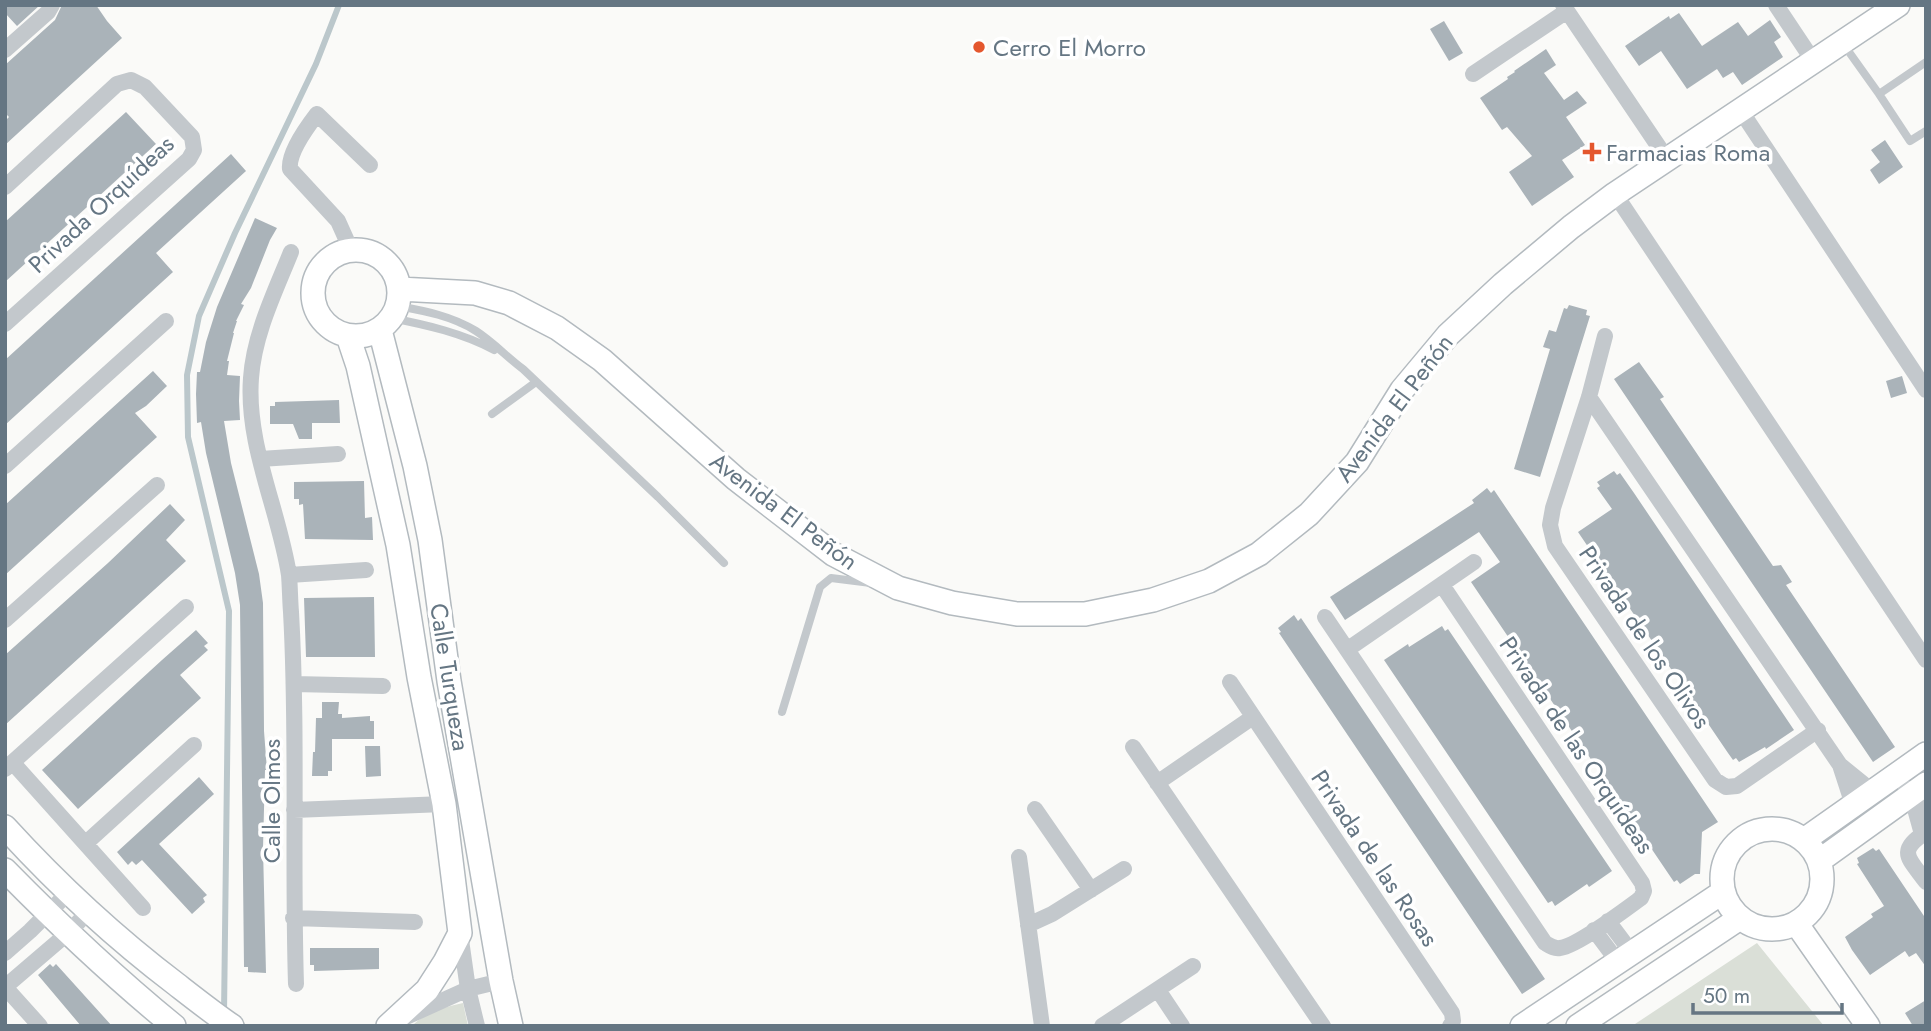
<svg xmlns="http://www.w3.org/2000/svg" width="1931" height="1031" viewBox="0 0 1931 1031" font-family="Jost,sans-serif">
<style>
.green{fill:#dadfd7}
.lines{fill:none;stroke-linecap:round;stroke-linejoin:round}
.stream{stroke:#bbc7cb;stroke-width:6}
.building{fill:#aab3b9}
.secondary-casing{stroke:#b3babf;stroke-width:26}
.lane{stroke:#c3c8cc;stroke-width:8}
.street{stroke:#c3c8cc;stroke-width:16}
.secondary{stroke:#fff;stroke-width:23}
.poi-dot{fill:#e4572e;stroke:#fff;stroke-width:2.5}
.labels{text-anchor:middle;dominant-baseline:central;stroke-width:7;stroke-linejoin:round;paint-order:stroke}
.poi-label{font-size:24px;fill:#657683;stroke:#fff;text-anchor:start}
.street-label{font-size:24px;fill:#657683;stroke:#fff}
</style>
<rect width="100%" height="100%" fill="#fafaf8"/>
<path class="green" d="M1757,943L1824,1026H1632Z
M463,1003L468,1026H412C425,1012 445,1007 463,1003Z"/>
<g class="lines">
<path class="stream" d="M224,1014L229,611L188,437L187,375L199,316L235,233L316,64L339,5"/>
</g>
<path class="building" d="M5,5H40L17,26L5,13Z
M62,5H96L107,21L122,38L5,145V121L9,117L5,113V65L55,20Z
M1679,13L1702,46L1738,22L1748,36L1770,20L1781,37L1774,42L1783,57L1742,85L1733,72L1723,78L1717,69L1687,89L1661,51L1639,66L1625,46L1669,16L1670,19Z
M1444,21L1463,53L1449,61L1430,29Z
M1546,49L1556,65L1544,73L1564,100L1577,91L1587,103L1566,117L1585,145L1562,160L1574,177L1532,206L1509,172L1532,156L1507,127L1502,130L1480,98L1508,79L1507,77L1515,72L1514,71Z
M126,112L156,144L5,282V222Z
M1885,140L1903,167L1879,184L1870,170L1880,162L1871,150Z
M231,154L246,171L156,253L173,272L5,425V360Z
M255,218L277,228L270,240L251,288L241,304L244,305L236,321H237L233,333H234L227,361H229L227,375L240,376L239,401L240,420L224,421L231,463L259,574L263,603L264,731L267,770H265L263,848L266,973L248,972V967H244L240,605L235,573L206,453L201,422L197,423L196,394L197,372H200L206,342L217,307Z
M1569,305L1587,310L1586,315L1590,316L1540,477L1514,469L1550,349L1543,347L1549,330L1556,332L1564,308L1567,309Z
M1639,362L1664,397L1660,399L1773,566L1781,565L1792,582L1786,585L1895,747L1873,762L1614,379Z
M153,371L167,386L146,406L135,413L157,437L5,575V505Z
M1902,376L1907,393L1891,398L1886,381Z
M339,400L340,423H312V439H299L293,424H270V406H275V402Z
M1614,471L1617,475L1620,473L1634,493L1794,730L1766,749L1765,747L1739,762L1736,758L1733,760L1728,753L1578,532L1612,509L1597,488L1600,486L1597,482Z
M364,481L365,518L372,517L373,540L305,539L303,504L299,505V499H294V482Z
M1487,488L1491,493L1494,490L1718,822L1702,832L1700,874H1695L1680,884L1677,880L1674,882L1471,582L1500,562L1479,532L1345,620L1330,597L1474,503L1472,500Z
M170,504L185,520L166,540L186,561L5,725V655L108,563Z
M374,597L375,657H306L304,598Z
M1294,615L1298,621L1301,618L1545,979L1522,994L1279,633L1281,632L1278,628Z
M1442,626L1445,631L1448,629L1612,871L1589,887L1587,884L1555,906L1552,901L1548,903L1384,660L1408,644L1409,647Z
M196,630L208,643L204,646L208,650L180,675L201,698L78,809L42,770L162,660Z
M322,702H339L338,714H342V718L370,716V721H374V739H332V771H328V776H312L313,752H315L316,718H322Z
M365,746H380L381,776L366,777Z
M199,777L214,794L159,844L207,895L203,898L205,902L192,914L142,860L136,865L132,861L128,865L117,852Z
M1873,848L1876,851L1879,849L1926,919V967L1916,953L1909,957L1905,951L1870,975L1852,950L1845,937L1873,917L1871,914L1884,906L1857,864L1859,863L1857,858Z
M310,948H379V969L314,971V965H310Z
M50,964L53,967L56,964L112,1026H81L38,975Z
M1926,1000V1026H1913L1905,1013Z"/>
<g class="lines">
<g class="secondary-casing">
<path id="secondary" d="M313 293a43 43 0 1 1 86 0a43 43 0 1 1-86 0Z
M399,289L475,293L509,303L557,328L602,360L736,479L833,554L898,588L952,603L1017,614H1085L1153,600L1209,581L1259,554L1309,514L1357,462L1402,390L1448,335L1503,284L1571,227L1615,194L1898,5
M380,330L415,466L430,540L449,681L501,981L511,1026
M348,336L358,366L398,545L419,677L444,804L460,933L445,962L427,990L388,1026
M5,827C58,885 114,937 176,984C194,998 213,1013 232,1026
M1722 879a50 50 0 1 1 100 0a50 50 0 1 1-100 0Z
M1804,840L1926,754
M1819,861L1926,784
M5,870C59,925 114,977 174,1026
M1796,923L1868,1026
M1522,1026L1723,892
M1578,1026L1740,918"/>
</g>
<path class="lane" d="M1844,45L1879,94L1910,141L1926,131
M1879,94L1926,62
M398,306C425,311 452,316 476,331C493,342 507,357 523,369L658,497L724,563
M391,318C427,325 462,333 494,350
M492,414L536,382
M782,712L820,587L831,578L871,583"/>
<path class="street" d="M1563,5L1667,159
M1776,5L1814,62
M5,50L48,12L52,5
M1473,74L1567,11
M1741,111L1926,390
M5,187L117,84L131,80L145,87L192,137L194,150L189,159L5,324
M1615,194L1926,660
M351,250L338,221L290,169C288,153 307,127 317,114L370,165
M291,252C275,292 254,334 251,378C246,445 279,510 289,575C290,587 290,600 291,612C298,736 292,860 296,984
M1605,336L1589,397L1553,508L1550,525L1555,546L1715,780L1726,787L1737,786L1818,730
M1589,397L1840,765L1872,791
M260,459L338,454
M5,466L166,321
M289,575L366,570
M1325,617L1545,943C1550,946 1554,949 1560,948C1577,946 1626,909 1641,898L1644,891L1642,883L1442,585
M5,620L157,485
M1348,649L1474,562
M1230,682L1452,1013L1453,1021L1450,1026
M294,684L383,686
M1133,747L1323,1026
M13,763L143,908
M1840,765L1853,805
M5,769L186,607
M1157,783L1253,717
M1906,788L1912,798L1926,808
M1912,798L1922,834
M1035,809L1091,890
M294,810L444,804
M1926,832C1896,852 1909,858 1926,882
M86,843L194,745
M1019,857L1042,1026
M293,918L415,922
M1608,921L1632,953
M1028,925L1052,914L1124,869
M1594,930L1618,962
M460,933L468,989L477,1026
M5,953L30,931L68,893
M5,987L68,933L88,912
M5,987L40,1026
M1158,990L1182,1026
M406,1017L468,989L501,981
M1102,1026L1193,966"/>
<use href="#secondary" class="secondary"/>
</g>
<g class="poi-dot">
<circle cx="979" cy="47" r="7"/>
<path d="M1588.5 141.5h7v7h7v7h-7v7h-7v-7h-7v-7h7z"/>
</g>
<g class="labels">
<g class="poi-label">
<text x="993" y="47">Cerro El Morro</text>
<text x="1606" y="152">Farmacias Roma</text>
</g>
<g class="street-label">
<text transform="translate(101 204) rotate(-43)">Privada Orquídeas</text>
<text transform="translate(1394 408) rotate(-53)">Avenida El Peñón</text>
<text transform="translate(784 511) rotate(37)">Avenida El Peñón</text>
<text transform="translate(1645 637) rotate(56)">Privada de los Olivos</text>
<text transform="translate(450 677) rotate(81)">Calle Turqueza</text>
<text transform="translate(1577 745) rotate(56)">Privada de las Orquídeas</text>
<text transform="translate(271 801) rotate(-90)">Calle Olmos</text>
<text transform="translate(1375 858) rotate(56)">Privada de las Rosas</text>
</g>
</g>
<rect width="1931" height="1031" fill="none" stroke="#657683" stroke-width="14"/>
<path d="M1693 1003v10h149v-10" fill="none" stroke="#657683" stroke-width="3.5"/>
<text x="1703" y="1003" font-size="21" fill="#657683" stroke="#ffffff" stroke-width="5" paint-order="stroke">50 m</text>
</svg>
